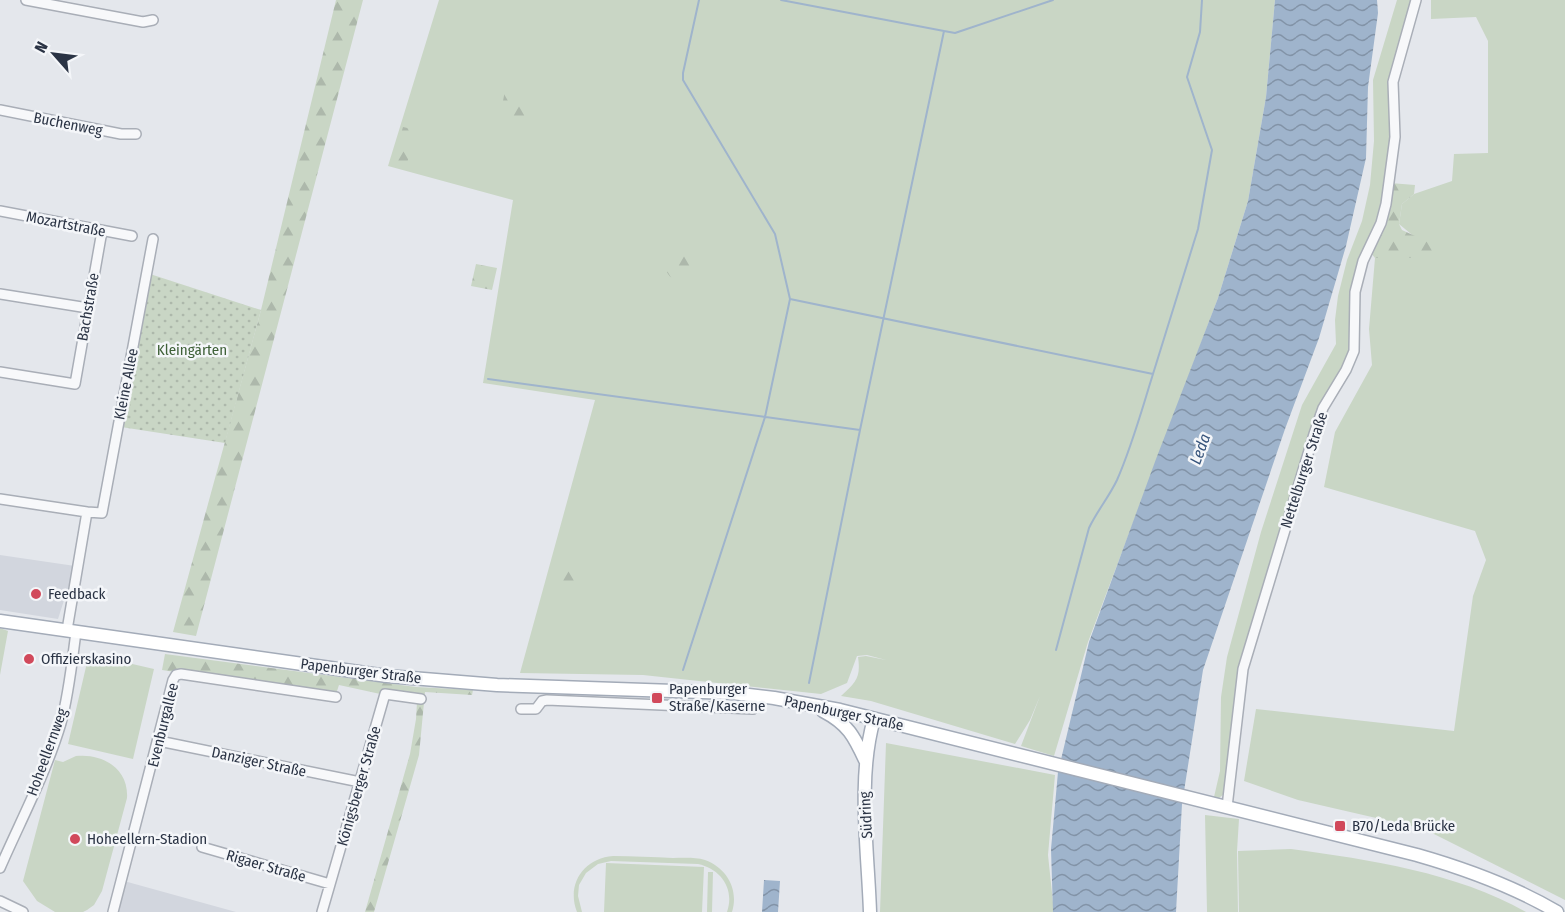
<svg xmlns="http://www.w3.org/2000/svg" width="1565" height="912" viewBox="0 0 1565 912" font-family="'Fira Sans Condensed',sans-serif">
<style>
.built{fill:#d2d6de}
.green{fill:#c9d6c5}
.forest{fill:url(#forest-firs)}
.garden{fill:url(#garden-dots)}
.water{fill:url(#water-waves)}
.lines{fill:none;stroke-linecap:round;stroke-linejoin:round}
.stream{stroke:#9fb4cc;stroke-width:2}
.minor-casing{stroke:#a9aeb7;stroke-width:12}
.major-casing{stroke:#a3abb8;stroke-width:15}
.minor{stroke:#f7f8fa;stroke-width:9}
.major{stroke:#fff;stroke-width:12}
.poi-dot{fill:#d1495b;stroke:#f4f6f9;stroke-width:2}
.labels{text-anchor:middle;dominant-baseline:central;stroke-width:5;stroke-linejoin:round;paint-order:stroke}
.street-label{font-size:15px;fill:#2b3445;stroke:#f4f6f9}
.park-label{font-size:15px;fill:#3f6138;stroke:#f4f6f9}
.poi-label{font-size:15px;fill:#2b3445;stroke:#f4f6f9;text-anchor:start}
.water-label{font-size:16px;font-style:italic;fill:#34527a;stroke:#f4f6f9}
</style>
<defs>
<pattern id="forest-firs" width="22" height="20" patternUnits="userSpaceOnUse" patternTransform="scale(1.5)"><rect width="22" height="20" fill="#c9d6c5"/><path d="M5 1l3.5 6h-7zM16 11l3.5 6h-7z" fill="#adb8ab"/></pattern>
<pattern id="garden-dots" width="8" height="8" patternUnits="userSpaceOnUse" patternTransform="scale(1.5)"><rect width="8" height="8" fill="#c9d6c5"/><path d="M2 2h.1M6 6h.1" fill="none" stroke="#adb8ab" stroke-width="1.8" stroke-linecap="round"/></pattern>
<pattern id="water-waves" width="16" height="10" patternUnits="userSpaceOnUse" patternTransform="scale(1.5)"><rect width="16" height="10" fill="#9fb4cc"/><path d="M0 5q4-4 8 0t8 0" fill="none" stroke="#8293a7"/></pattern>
</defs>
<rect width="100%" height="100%" fill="#e4e7ec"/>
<path class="built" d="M0,555L75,566L58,619L0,610Z
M124,881L236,912H115Z"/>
<path class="green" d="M439,0H1275L1266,97L1248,201L1218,298L1088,642L1054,756L1021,746L1040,696L1030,720L1015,744L871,701L841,696C856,682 861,678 858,657L866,656L886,660L867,655L857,656L847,683L821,694L643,675L520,673L595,400L483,383L513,200L388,166Z
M1397,0H1413L1391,72L1390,87L1393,140L1380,216L1363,252L1351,351L1334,384L1281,530L1248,636L1242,661L1224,794L1219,798L1214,797L1220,771L1221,697L1227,657L1261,532L1302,405L1336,344L1335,320L1338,296L1347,260L1362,221L1370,185L1374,141L1373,80Z
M1431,0H1565V900L1424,829L1298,800L1244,781L1256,709L1454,731L1473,596L1486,560L1475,531L1324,487L1335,432L1372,365L1369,329L1375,258H1440L1399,224L1402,204L1414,194L1452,181L1454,154L1488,153V41L1476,17L1431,19Z
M0,628L8,631L0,675Z
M89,654L154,669L133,759L68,744Z
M886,743L1055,775L1048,855L1054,912H880Z
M76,756C103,753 129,769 127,798L102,891L94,905L87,910L83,912H55L37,901L23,881L55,760L63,762Z
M1205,815L1239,819L1237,851L1238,912H1207Z
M1291,849C1371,860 1455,872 1526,912H1239L1238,851Z
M613,856C633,856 653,857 673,858C683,858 695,857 705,860C727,868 739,890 732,912H727C735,889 721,869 698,864L611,861L598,864L586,873L579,885L578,896L582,912H577C566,884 584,858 613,856Z
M606,863L704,867L702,912H604Z
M708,872H713L712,912H707Z"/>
<path class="forest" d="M336,0H363L196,636L173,632L261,310Z
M506,85L531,89L525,123L500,117Z
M403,127L416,130L406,167L392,163Z
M1390,183L1415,185L1414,194L1402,204L1399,224L1402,230L1441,248L1443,253L1440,258H1375L1371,253Z
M666 267a13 13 0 1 1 26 0a13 13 0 1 1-26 0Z
M476,264L497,268L492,290L471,286Z
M551 577a12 12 0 1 1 24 0a12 12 0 1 1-24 0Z
M165,654L416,687L473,690L472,695L425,692L419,755L374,912H365L410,754L416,719L417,702L339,685L335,697L162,670Z"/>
<path class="garden" d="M150,274L261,310L225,443L121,427Z"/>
<path class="water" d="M1275,0H1377L1378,13L1368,87L1366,158L1346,246L1319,338L1285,429L1203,670L1182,804L1176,912H1053L1051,849L1058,772L1089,642L1156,459L1218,298L1248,201L1266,97Z
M764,880L780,881L778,912H762Z"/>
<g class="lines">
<path class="stream" d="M781,0L944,31
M790,299L1153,374C1142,409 1132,446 1117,480C1109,497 1097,511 1089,528L1056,650
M1153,374L1198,229L1212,150L1187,77L1200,32L1202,0
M488,379L860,430L944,31L955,33L1053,0
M683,670L765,417L790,299L775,234L683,80V73L699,0
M809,683L860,430"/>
<g class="minor-casing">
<path id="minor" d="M26,0L143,22L153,20
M0,110L121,134H136
M0,211L132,236
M0,294L88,308
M0,372L75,384L102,231
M0,499L87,512L67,630
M87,512L102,513L153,239
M521,709H536L542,701L547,700L753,709
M159,741L360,782
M1227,807L1243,669L1314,434L1323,408L1346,370L1354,351L1355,292L1363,261L1381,223L1386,204L1395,137L1393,82L1416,0
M202,847L330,884
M0,868C20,822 47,771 61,723C69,693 72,662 76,632
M0,901L23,912
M113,912L173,680L176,675L181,674L336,697
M322,912L385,694L421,699"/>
</g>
<g class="major-casing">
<path id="major" d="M0,621L387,676L497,685L732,693L774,698L840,710L1417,855C1466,869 1513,886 1557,912
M823,711C848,724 854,736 866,762
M870,912C868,851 857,778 874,719"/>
</g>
<use href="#minor" class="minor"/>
<use href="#major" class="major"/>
</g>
<g class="poi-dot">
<circle cx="36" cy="594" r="6"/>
<circle cx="29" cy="659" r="6"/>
<rect x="651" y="692" width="12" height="12" rx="3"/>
<rect x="1334" y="820" width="12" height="12" rx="3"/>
<circle cx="75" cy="839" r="6"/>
</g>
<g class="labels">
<g class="street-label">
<text transform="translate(68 124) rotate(11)">Buchenweg</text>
<text transform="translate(66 224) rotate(11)">Mozartstraße</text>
<text transform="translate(88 307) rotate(-80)">Bachstraße</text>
<text transform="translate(126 384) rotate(-79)">Kleine Allee</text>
<text transform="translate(1304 470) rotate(-72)">Nettelburger Straße</text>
<text transform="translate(361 671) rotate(7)">Papenburger Straße</text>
<text transform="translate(844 713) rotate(12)">Papenburger Straße</text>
<text transform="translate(163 725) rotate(-76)">Evenburgallee</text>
<text transform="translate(47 752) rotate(-70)">Hoheellernweg</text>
<text transform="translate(259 762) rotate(12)">Danziger Straße</text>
<text transform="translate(359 786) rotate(-74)">Königsberger Straße</text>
<text transform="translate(866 815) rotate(-93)">Südring</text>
<text transform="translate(266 866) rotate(16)">Rigaer Straße</text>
</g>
<g class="park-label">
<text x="192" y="350">Kleingärten</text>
</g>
<g class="poi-label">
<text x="48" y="594">Feedback</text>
<text x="41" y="659">Offizierskasino</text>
<text x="669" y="689">Papenburger<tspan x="669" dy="17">Straße/Kaserne</tspan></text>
<text x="1352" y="826">B70/Leda Brücke</text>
<text x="87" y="839">Hoheellern-Stadion</text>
</g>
<g class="water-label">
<text transform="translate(1200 449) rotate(-70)">Leda</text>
</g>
</g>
<g transform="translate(54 54) rotate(298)" stroke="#f4f6f9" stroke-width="4.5" paint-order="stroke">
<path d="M0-4.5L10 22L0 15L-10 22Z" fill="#2b3445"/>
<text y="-9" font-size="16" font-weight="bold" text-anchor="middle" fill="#2b3445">N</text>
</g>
</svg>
